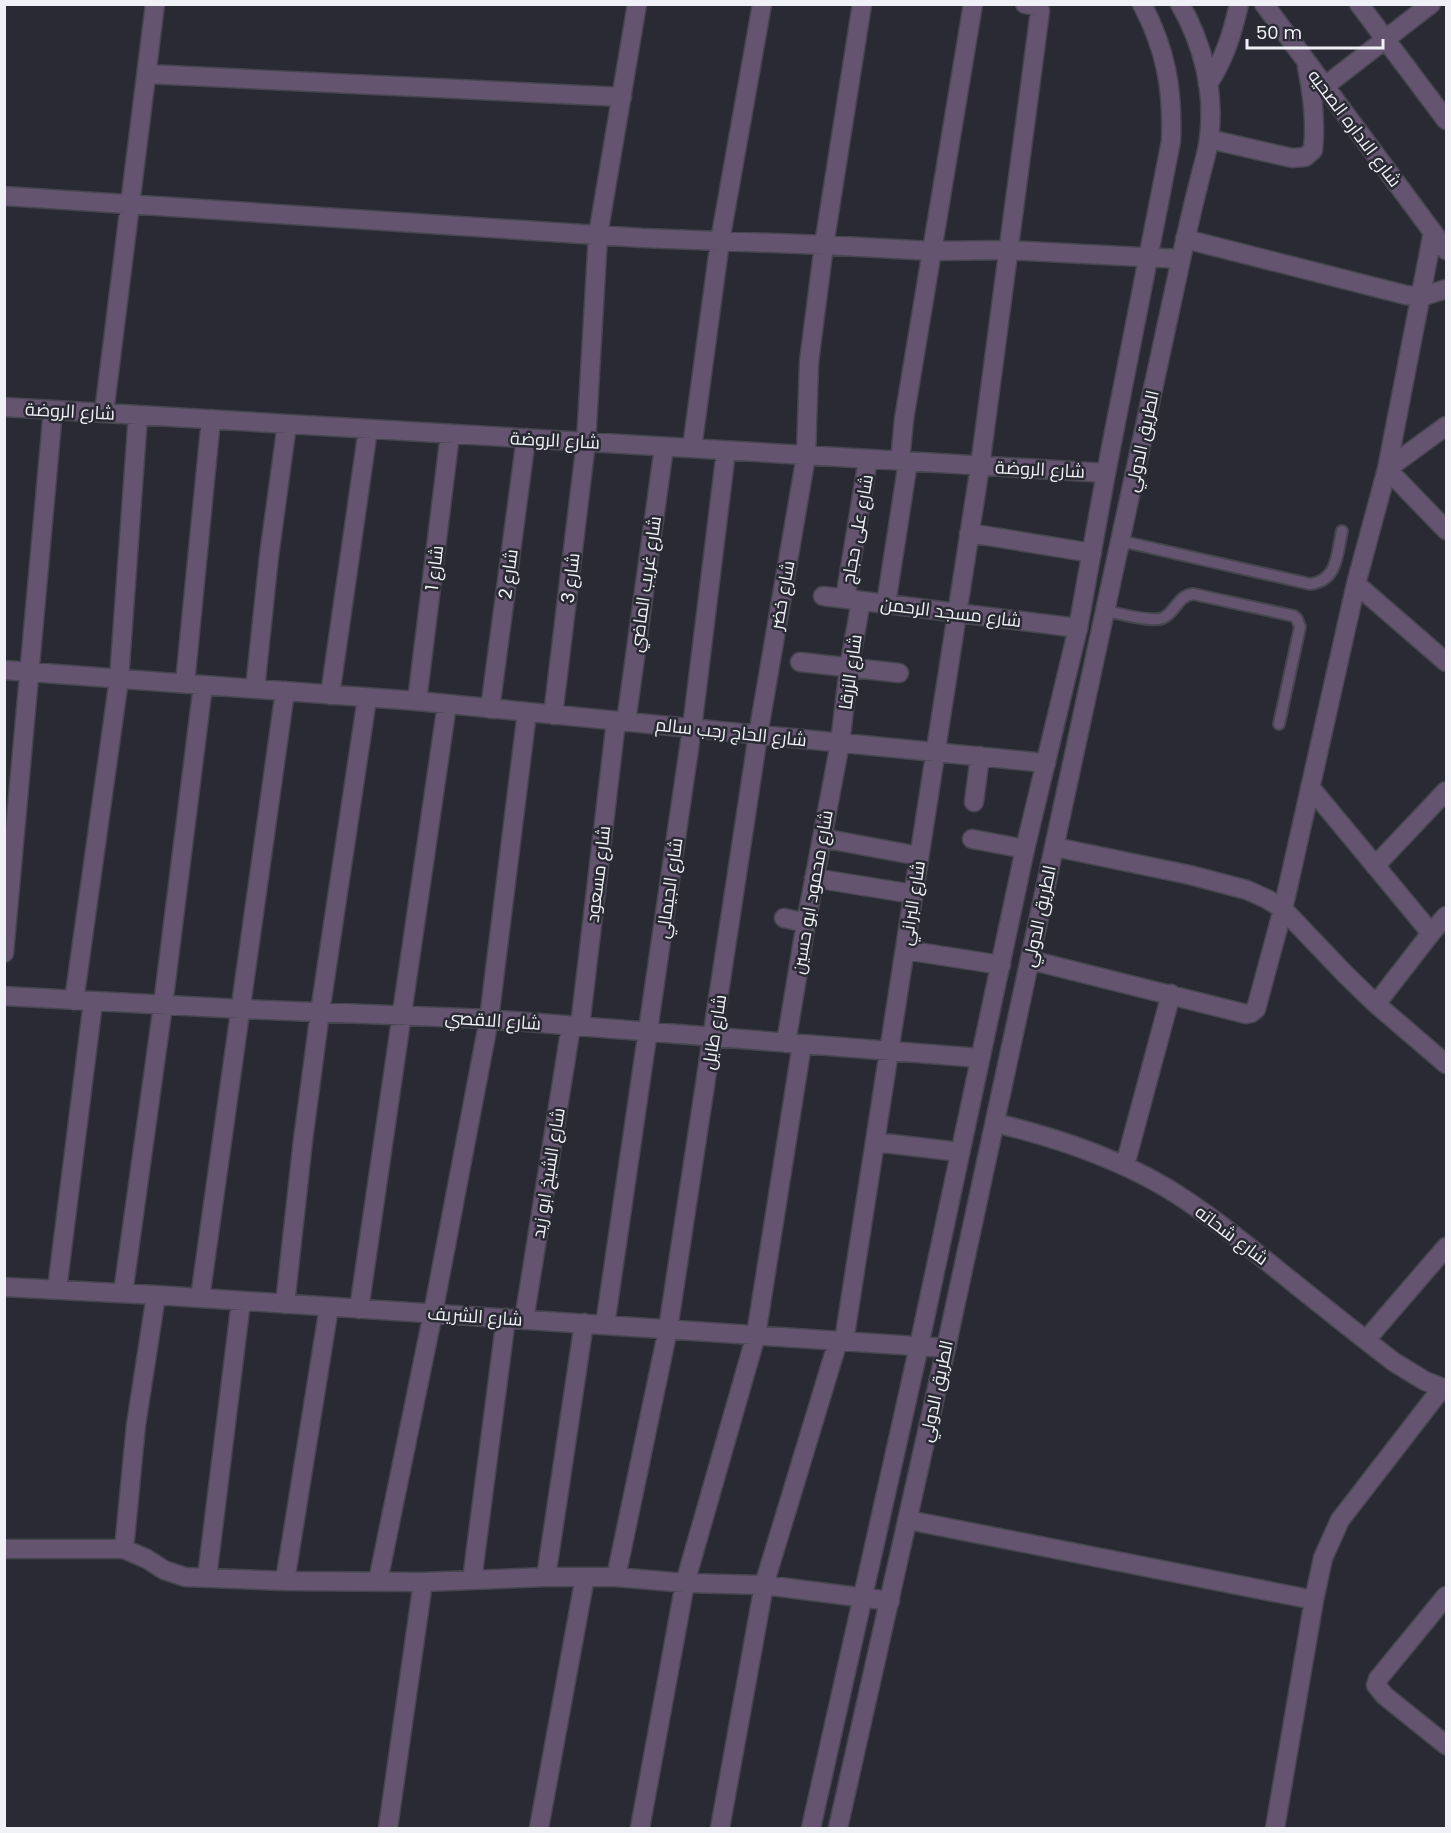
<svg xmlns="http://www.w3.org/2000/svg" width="1451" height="1833" viewBox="0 0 1451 1833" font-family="Poppins,Cairo,sans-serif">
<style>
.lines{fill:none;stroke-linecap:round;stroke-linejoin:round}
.service-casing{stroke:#45464e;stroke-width:14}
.minor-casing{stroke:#45464e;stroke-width:21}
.tertiary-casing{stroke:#45464e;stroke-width:21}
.service{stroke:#655470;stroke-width:10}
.minor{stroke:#655470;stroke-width:18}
.tertiary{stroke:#655470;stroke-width:18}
.labels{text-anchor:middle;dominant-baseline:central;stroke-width:5;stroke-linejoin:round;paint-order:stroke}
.street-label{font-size:18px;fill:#f0f1f7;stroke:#292a33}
</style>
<rect width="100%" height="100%" fill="#292a33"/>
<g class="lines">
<g class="service-casing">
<path id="service" d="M1121,541L1310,584C1338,581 1337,553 1342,531
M1105,611C1119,613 1151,623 1163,618C1176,612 1177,596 1193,594L1294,616L1297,619L1300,627L1279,724"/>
</g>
<g class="minor-casing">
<path id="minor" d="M1264,4L1446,250
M1359,4L1446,120
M147,74L622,97
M1208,84C1225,57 1232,35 1239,4
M1325,86L1431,4
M1209,139L1292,158L1305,157L1313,150C1316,121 1313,95 1307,67
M4,196L643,238L824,245L932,251L1008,250L1181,259
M1185,239L1406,295L1421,297L1446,289
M4,407L1106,473
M104,413L155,4
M1446,426L1387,469L1446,530
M692,448L720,241L762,4
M900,461L904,419L973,4
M969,533L1092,553
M1356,584L1446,662
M823,596L1078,628
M845,599L868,459
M886,604L908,462
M800,662L899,673
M4,670L417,701L1046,763
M185,683L211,419
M255,689L269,556L287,424
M330,695L368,429
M417,701L450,434
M490,709L526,438
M553,715L586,442L598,235L637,4
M626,722L664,447
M1310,787L1431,933
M974,802L980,756
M822,838L919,856
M972,839L1025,849
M1055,847L1190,875L1247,890L1267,899L1283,909L1346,975L1376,1004L1446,1064
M1375,866L1446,791
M814,878L913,894
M784,918L806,923
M905,950L1001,965
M4,953L53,410
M1030,960L1246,1014L1251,1013L1256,1009L1283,909L1356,584L1387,469L1433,232
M4,996L241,1009L489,1019L980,1058
M74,1001L119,679L138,415
M1376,1004L1431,933L1446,916
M580,1026L616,721
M786,1043L806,923L840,743L849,668L861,601
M995,1123C1055,1137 1112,1156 1165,1187C1202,1209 1235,1236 1269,1263C1310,1296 1352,1330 1394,1362L1425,1381L1446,1389
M875,1142L960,1152
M1125,1165L1171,994
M4,1287L156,1295L946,1348
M57,1289L93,1002
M123,1293L163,1005L203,685
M200,1298L285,691
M285,1304L303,1140L320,1012L367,698
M359,1309L447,704
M524,1320L571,1026
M605,1325L692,728L726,451
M1366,1340L1446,1247
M844,1341L980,466L1040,11L1037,6L1025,4
M908,1520L1314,1600
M4,1549H124L147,1559L164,1570L185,1577L285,1581L423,1582L546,1577H616L685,1583L764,1585L890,1601
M124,1549L136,1425L156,1295
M207,1577L241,1301
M546,1577L584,1323
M616,1577L668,1329L758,735L806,456L809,362L824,245L862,4
M472,1580L506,1318
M285,1581L329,1307
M378,1581L433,1313L489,1019L527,712
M1446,1596L1378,1679L1376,1685L1385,1696L1446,1745
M388,1828L423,1582
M539,1828L585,1577
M640,1828L685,1583L756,1335L802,1044
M720,1828L764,1585L838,1341
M1275,1828L1314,1600L1323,1558L1340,1520L1442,1388"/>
</g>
<g class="tertiary-casing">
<path id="tertiary" d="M811,1828L919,1346L1025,849L1078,628L1106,473L1171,141C1173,89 1166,50 1142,4
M838,1828L946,1348L1181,259C1187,232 1193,205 1200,178C1203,165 1208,151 1209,138C1215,92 1203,44 1180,4"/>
</g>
<use href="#service" class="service"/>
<use href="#minor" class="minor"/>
<use href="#tertiary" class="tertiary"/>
</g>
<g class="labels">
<g class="street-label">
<text transform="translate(1355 128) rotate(53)">شارع الاداره الصحيه</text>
<text transform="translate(70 411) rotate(3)">شارع الروضة</text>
<text transform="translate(555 440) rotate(3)">شارع الروضة</text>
<text transform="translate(1142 441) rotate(-78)">الطريق الدولي</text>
<text transform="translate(1040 469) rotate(3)">شارع الروضة</text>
<text transform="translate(857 529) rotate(-80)">شارع على حجاج</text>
<text transform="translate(434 568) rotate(-83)">شارع 1</text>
<text transform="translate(508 574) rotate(-82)">شارع 2</text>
<text transform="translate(570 578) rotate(-83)">شارع 3</text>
<text transform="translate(645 584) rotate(-82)">شارع غريب الماضي</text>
<text transform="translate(782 595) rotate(-80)">شارع خضر</text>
<text transform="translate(951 612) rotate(7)">شارع مسجد الرحمن</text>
<text transform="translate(850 672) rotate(-82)">شارع الزرقا</text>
<text transform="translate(731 732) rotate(6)">شارع الحاج رجب سالم</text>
<text transform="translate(598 874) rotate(-83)">شارع مسعود</text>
<text transform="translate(669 888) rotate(-82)">شارع الجيمالي</text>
<text transform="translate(812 892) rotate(-80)">شارع محمود ابو حسين</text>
<text transform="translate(912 903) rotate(-81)">شارع البراني</text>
<text transform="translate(1039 916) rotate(-78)">الطريق الدولي</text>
<text transform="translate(493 1020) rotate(4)">شارع الاقصي</text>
<text transform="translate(714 1032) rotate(-81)">شارع طايل</text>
<text transform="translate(548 1173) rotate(-81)">شارع الشيخ ابو زيد</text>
<text transform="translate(1232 1235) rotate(37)">شارع شحاته</text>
<text transform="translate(475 1316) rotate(4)">شارع الشريف</text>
<text transform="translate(936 1391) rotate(-78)">الطريق الدولي</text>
</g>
</g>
<rect width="1451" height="1833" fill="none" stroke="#f0f1f7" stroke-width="12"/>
<path d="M1247 39v9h136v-9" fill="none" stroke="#f0f1f7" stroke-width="3"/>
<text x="1256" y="39" font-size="18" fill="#f0f1f7" stroke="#292a33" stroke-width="4.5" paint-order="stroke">50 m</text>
</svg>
